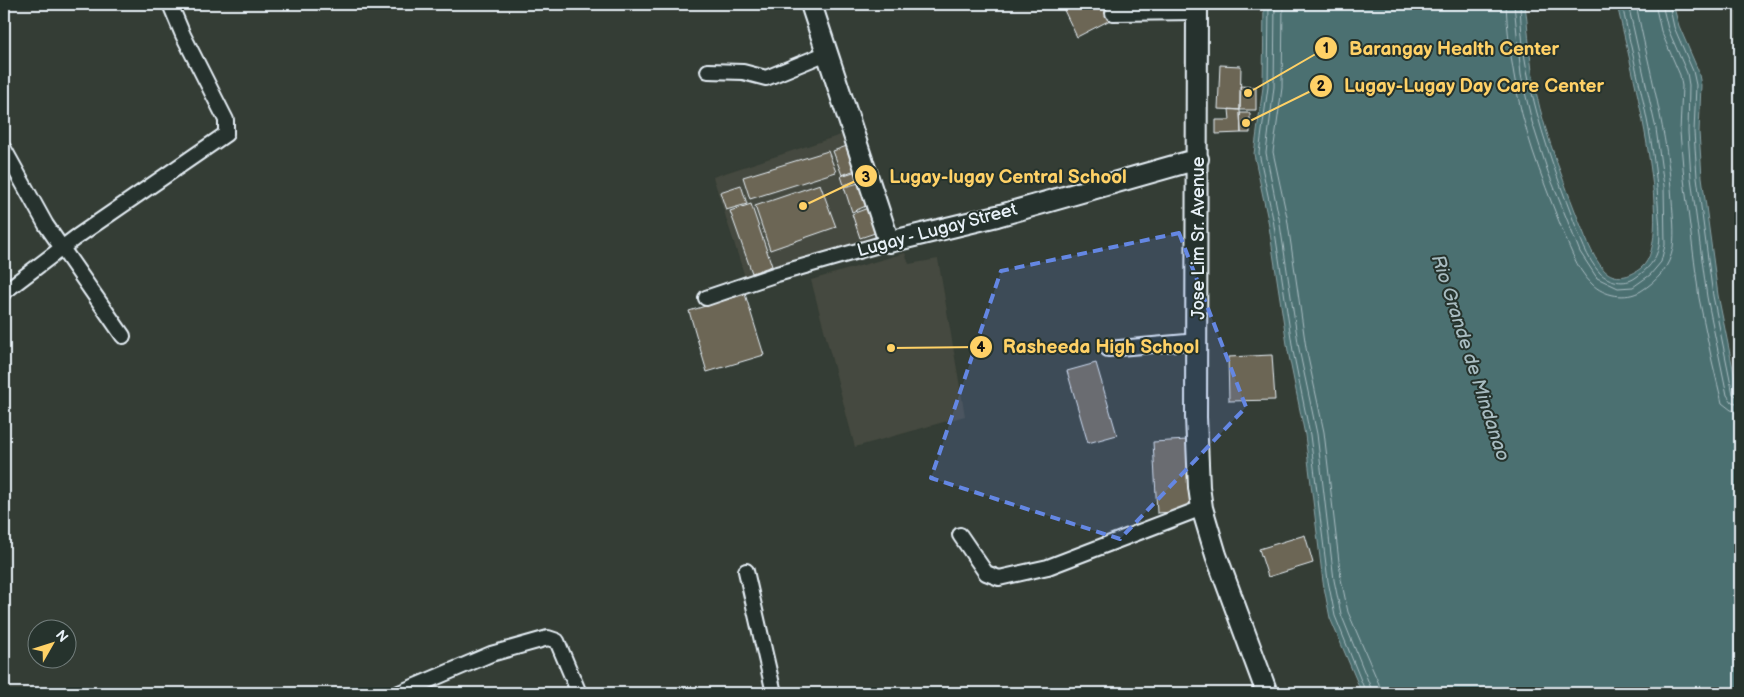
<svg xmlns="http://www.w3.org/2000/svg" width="1744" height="697" viewBox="0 0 1744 697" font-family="'Balsamiq Sans',sans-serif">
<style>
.built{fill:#45493f}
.water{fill:#4b6f71;stroke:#8aa3a7}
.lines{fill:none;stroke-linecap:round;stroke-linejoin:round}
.shore{stroke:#a9bdc2;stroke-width:1}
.building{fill:#6c6655;stroke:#e8f1f8}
.street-casing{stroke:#e8f1f8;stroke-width:18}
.secondary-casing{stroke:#e8f1f8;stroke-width:24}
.street{stroke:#26332d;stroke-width:14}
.secondary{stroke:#26332d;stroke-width:20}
.marked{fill:#6487e3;fill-opacity:0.2;stroke:#6487e3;stroke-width:4;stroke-dasharray:10 6;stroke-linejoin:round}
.labels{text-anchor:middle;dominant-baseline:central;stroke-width:4;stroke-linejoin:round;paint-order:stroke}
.street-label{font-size:18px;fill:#e8f1f8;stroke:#26332d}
.water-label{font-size:19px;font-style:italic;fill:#a9bdc2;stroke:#26332d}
.leader{fill:none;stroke:#ffd166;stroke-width:2}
.callout-dot{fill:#ffd166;stroke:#26332d;stroke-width:2}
.mark-label{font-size:15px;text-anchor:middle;font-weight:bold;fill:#111}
.callout-label{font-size:19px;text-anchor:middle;font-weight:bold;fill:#ffd166;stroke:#26332d;stroke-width:4;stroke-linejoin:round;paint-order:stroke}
</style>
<rect width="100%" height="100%" fill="#343d35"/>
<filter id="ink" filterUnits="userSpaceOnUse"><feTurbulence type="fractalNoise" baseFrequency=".02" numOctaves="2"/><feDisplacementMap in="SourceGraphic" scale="10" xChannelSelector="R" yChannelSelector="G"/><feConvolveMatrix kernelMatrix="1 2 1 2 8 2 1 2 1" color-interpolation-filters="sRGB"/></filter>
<g filter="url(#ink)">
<path class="built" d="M856,130L894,236L746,280L713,177Z
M905,253L909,264L938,259L965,416L855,447L811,280Z"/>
<path class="water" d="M1264,4H1525C1528,26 1529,49 1532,71C1540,121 1559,169 1577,216C1584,233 1591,255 1604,270C1615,281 1630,277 1641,268C1679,239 1626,49 1617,4H1673L1679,26L1698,70L1701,85L1699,132L1702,177L1718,295L1740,403V693H1362L1330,618L1323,582L1305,435L1288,351L1268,220L1254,154L1263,87Z"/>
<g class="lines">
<path class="shore" d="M1269,4L1268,87L1259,153L1273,219L1293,351L1310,435L1328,581L1335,616L1366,693
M1275,4L1274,87L1266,153L1279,218L1299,349L1317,434L1334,580L1341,614L1373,693
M1283,4L1282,88L1273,152L1287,217L1306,348L1324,432L1341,579L1348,612L1379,684L1380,693
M1506,4C1507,27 1510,53 1514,75C1522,127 1541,176 1560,224C1568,243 1576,269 1592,284C1604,296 1626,300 1641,291C1657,281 1670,267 1673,247C1675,232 1673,216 1672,201C1668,134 1649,70 1636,4
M1514,4L1521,75L1532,122L1548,172L1580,252L1597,278L1618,288L1633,287L1650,275L1661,262L1665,245L1664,186L1656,129L1628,4
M1520,4C1521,27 1523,53 1528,75C1538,125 1555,172 1573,219C1580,237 1587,259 1600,273C1609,282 1625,285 1635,278C1647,270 1656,261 1659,246C1661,233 1659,218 1658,204C1655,136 1635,71 1622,4
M1655,4L1661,31L1680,75L1682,86L1680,132L1684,179L1699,298L1712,361L1722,403L1731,410L1740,412
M1662,4L1668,29L1687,73L1689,85L1688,132L1691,178L1707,297L1727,395L1732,402L1740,404
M1669,4L1674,27L1693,71L1696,85L1694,132L1697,177L1713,296L1733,394L1740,398"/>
</g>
<path class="building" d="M1061,4H1105L1112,19L1077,37Z
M1220,65L1241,66L1240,110L1218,109Z
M1240,86L1256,87V110H1240Z
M1229,109L1240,110L1241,133L1216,134V120H1230Z
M1240,113H1250V133H1241Z
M855,143L863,167L842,175L833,151Z
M828,151L836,172L750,199L743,177Z
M863,169L866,178L844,185L841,176Z
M866,181L875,202L852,212L844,187Z
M820,184L836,227L770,250L755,206Z
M741,185L747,204L726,210L720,192Z
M751,204L772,266L752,273L730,211Z
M876,205L884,230L860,238L852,214Z
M745,294L764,355L707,372L689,311Z
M1272,355L1275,400L1229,401L1228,357Z
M1096,363L1117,435L1088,443L1067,371Z
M1187,440L1192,511L1157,513L1153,442Z
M1305,535L1313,563L1268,577L1259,549Z"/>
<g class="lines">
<g class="street-casing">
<path id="street" d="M1113,13L1196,12
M708,71L743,72L766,78L827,53
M4,149L46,225L123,336
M4,292L75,238L226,134V120L183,35L170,4
M706,298L777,274L889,242
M1108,349L1198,341
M960,535L986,573L999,578L1048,567L1202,508
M746,571L774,693
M399,693L491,654L548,638L557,641L579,693"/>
</g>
<g class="secondary-casing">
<path id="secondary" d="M811,4L889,242L997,216L1198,159
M1197,4L1196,417L1199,487L1202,508L1216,555L1267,693"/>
</g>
<use href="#street" class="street"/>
<use href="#secondary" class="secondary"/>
</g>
</g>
<path class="marked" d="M1179,233L1246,407L1120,539L931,478L1001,271Z"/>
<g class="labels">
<g class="street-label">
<text transform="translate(937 230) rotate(-15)">Lugay - Lugay Street</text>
<text transform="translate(1198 238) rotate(-90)">Jose Lim Sr. Avenue</text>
</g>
<g class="water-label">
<text transform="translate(1470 358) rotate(72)">Rio Grande de Mindanao</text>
</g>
</g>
<path class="leader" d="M1248 93L1326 48M1246 123L1321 86M803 206L866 176M891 348L981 347"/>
<g class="callout-dot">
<circle cx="1248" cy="93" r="5"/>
<circle cx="1246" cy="123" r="5"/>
<circle cx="803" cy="206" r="5"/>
<circle cx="891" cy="348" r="5"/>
<circle cx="1326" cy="48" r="12"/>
<circle cx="1321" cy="86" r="12"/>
<circle cx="866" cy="176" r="12"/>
<circle cx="981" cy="347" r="12"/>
</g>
<g class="mark-label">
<text x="1326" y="53">1</text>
<text x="1321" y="91">2</text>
<text x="866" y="182">3</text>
<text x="981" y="352">4</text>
</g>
<g class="callout-label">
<text x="1454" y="55">Barangay Health Center</text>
<text x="1474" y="92">Lugay-Lugay Day Care Center</text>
<text x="1008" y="183">Lugay-lugay Central School</text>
<text x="1101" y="353">Rasheeda High School</text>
</g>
<rect width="1744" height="697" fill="none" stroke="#26332d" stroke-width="20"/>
<rect x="10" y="10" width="1724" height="677" fill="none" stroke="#e8f1f8" stroke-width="2" filter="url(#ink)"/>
<g transform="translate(52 644) rotate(51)"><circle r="24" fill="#26332d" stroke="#747f7e"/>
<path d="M0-4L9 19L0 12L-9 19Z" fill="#ffd166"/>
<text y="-8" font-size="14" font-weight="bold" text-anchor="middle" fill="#e8f1f8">N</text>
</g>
</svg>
